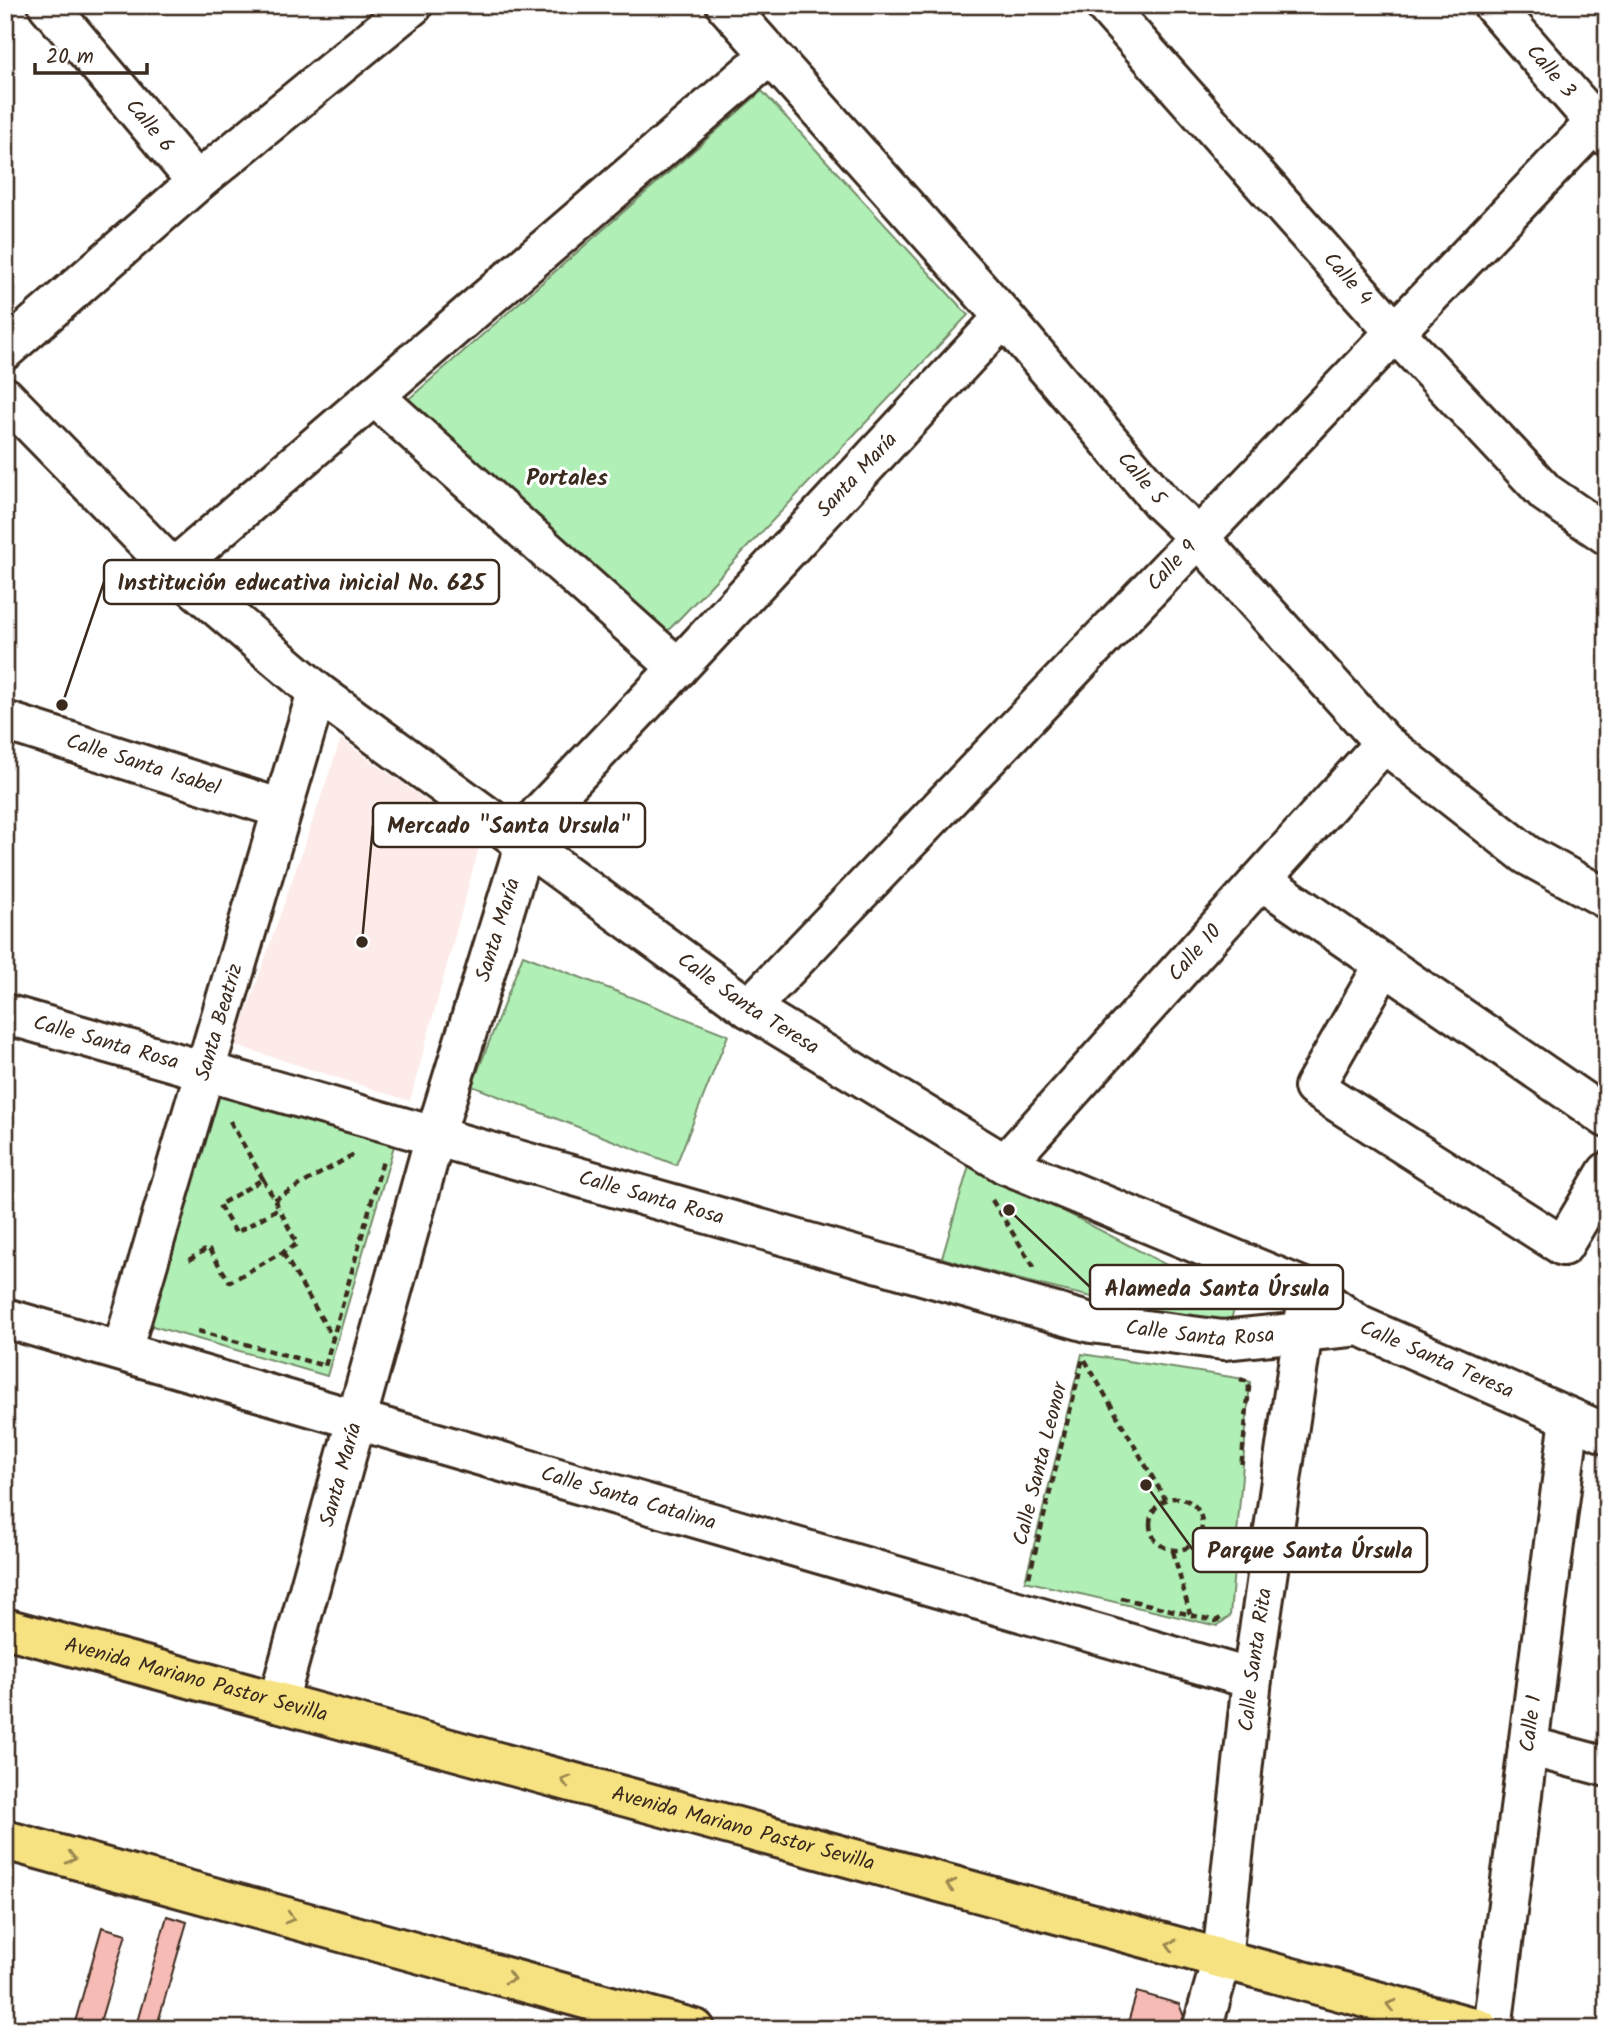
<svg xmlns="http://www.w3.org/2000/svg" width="1612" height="2034" viewBox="0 0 1612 2034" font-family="Kalam,sans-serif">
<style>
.built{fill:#fdebe9}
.green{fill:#b0efb6;stroke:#768c6a;stroke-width:2}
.building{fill:#f7bbb6;stroke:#3b2a1e;stroke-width:2}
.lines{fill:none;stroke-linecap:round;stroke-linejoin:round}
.minor-casing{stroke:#3b2a1e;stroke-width:44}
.major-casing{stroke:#3b2a1e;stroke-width:44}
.path{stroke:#3b2a1e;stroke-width:4.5;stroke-dasharray:7 5;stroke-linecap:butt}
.minor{stroke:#fff;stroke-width:38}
.major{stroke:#f7e281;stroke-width:38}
.oneway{stroke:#998650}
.labels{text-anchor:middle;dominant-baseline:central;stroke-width:6;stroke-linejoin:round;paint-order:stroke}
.street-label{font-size:21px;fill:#3b2a1e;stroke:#fff}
.neighbourhood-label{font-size:23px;font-weight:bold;fill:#3b2a1e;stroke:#fff}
.leader{fill:none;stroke:#3b2a1e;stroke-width:2.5}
.callout-dot{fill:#3b2a1e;stroke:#fff;stroke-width:2.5}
.callout{fill:#fff;stroke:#3b2a1e;stroke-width:2.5}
.callout-label{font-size:23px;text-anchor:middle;font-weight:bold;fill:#3b2a1e}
</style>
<rect width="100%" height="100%" fill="#fff"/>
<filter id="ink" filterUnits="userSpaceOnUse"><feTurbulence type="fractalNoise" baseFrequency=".0143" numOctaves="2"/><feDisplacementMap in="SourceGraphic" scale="14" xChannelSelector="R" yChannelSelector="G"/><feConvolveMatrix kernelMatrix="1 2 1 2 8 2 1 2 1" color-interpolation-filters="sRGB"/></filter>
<g filter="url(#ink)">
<path class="built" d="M341,739L481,840L410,1101L235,1045Z"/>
<path class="green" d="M762,91L968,315L661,638L403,404Z
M523,955L728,1035L676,1165L472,1086Z
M219,1088L396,1139L327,1376L149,1325Z
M970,1162L1237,1302L1229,1324C1132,1308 1037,1286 942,1258Z
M1082,1354L1244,1379L1250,1382L1230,1616L1217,1626L1025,1581Z"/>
<path class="building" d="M167,1916L187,1922L156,2029H135Z
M102,1927L126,1934L98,2029H73Z
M1137,1992L1179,2004L1184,2017L1180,2029H1126Z
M1232,2020L1261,2029H1230Z"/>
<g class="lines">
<g class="minor-casing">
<g id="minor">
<path id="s1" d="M48,5L197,182"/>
<path id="s2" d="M726,5L1004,317L1162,503L1199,538L1384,743L1527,855L1607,899"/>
<path id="s3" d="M1105,5L1395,332L1546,493L1607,535"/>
<path id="s4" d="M1493,5L1607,136"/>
<path d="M5,350L197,182L413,5"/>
<path d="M374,396L678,668"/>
<path id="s5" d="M5,397L173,569L317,692L749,1008L1005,1164L1309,1290L1360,1326L1607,1434"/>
<path d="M173,569L770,55"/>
<path id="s6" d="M5,721L282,809"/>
<path d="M1261,880L1607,1118"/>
<path d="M1384,965L1314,1087L1563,1246L1607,1172"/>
<path id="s7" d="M749,1008L1594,124"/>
<path id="s8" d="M5,1014L1091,1323L1223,1340L1360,1326"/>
<path id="s9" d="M1005,1164L1384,743"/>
<path id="s10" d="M5,1318L1252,1679"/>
<path id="s11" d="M122,1351L317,692"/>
<path id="s12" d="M278,1702L435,1136L525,843L540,813L678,668L1004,317"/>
<path d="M1528,1746L1607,1767"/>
<path id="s13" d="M1202,2029L1222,1959L1252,1679L1306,1310"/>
<path id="s14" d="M1492,2029L1570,1418"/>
</g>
</g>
<g class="major-casing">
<g id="major">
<path id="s15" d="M5,1628L1480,2029"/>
<path d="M5,1840L695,2029"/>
</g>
</g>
<path class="path" d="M230,1121L263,1179
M263,1179L279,1208L236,1233L219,1205Z
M274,1200L356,1153
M992,1200L1034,1267
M283,1253L333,1338
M189,1260L208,1248L230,1282L297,1244L279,1208
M198,1331L325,1366L383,1161
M1085,1360L1165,1499
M1240,1379L1248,1382L1249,1388L1241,1469
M1150 1524a26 26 0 1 1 52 0a26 26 0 1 1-52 0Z
M1173,1551L1190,1614
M1029,1577L1083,1358
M1121,1598L1216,1621L1224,1616"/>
<use href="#minor" class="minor"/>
<use href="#major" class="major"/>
</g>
<defs><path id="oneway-chevron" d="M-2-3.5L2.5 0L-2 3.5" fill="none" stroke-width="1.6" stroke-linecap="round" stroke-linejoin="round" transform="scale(1.75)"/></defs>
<g class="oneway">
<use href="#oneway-chevron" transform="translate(566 1781) rotate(-165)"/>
<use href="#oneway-chevron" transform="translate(71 1858) rotate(15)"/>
<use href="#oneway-chevron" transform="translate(951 1885) rotate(-165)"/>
<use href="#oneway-chevron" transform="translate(290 1918) rotate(15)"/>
<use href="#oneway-chevron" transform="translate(1171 1945) rotate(-165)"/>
<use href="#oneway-chevron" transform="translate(510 1978) rotate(15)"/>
<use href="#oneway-chevron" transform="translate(1391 2005) rotate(-165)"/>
</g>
</g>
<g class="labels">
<g class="street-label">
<text stroke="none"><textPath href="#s4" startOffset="88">Calle 3</textPath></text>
<text stroke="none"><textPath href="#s1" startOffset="158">Calle 6</textPath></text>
<text stroke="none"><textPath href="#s3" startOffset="366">Calle 4</textPath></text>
<text stroke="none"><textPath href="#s12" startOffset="1391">Santa María</textPath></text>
<text stroke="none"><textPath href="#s2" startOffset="630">Calle 5</textPath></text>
<text stroke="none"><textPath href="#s7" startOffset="612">Calle 9</textPath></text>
<text stroke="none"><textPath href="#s6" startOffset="145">Calle Santa Isabel</textPath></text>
<text stroke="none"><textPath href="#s12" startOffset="803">Santa María</textPath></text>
<text stroke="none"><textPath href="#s9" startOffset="284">Calle 10</textPath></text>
<text stroke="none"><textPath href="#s5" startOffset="962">Calle Santa Teresa</textPath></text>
<text stroke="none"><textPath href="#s11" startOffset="343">Santa Beatriz</textPath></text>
<text stroke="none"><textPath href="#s8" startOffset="105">Calle Santa Rosa</textPath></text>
<text stroke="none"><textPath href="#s8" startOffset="672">Calle Santa Rosa</textPath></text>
<text stroke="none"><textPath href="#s8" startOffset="1239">Calle Santa Rosa</textPath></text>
<text stroke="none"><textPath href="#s5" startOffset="1740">Calle Santa Teresa</textPath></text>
<text transform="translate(1041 1464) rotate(-76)">Calle Santa Leonor</text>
<text stroke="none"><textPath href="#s12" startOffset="236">Santa María</textPath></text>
<text stroke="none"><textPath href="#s10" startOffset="649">Calle Santa Catalina</textPath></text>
<text stroke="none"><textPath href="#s13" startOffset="374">Calle Santa Rita</textPath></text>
<text stroke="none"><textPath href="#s15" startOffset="198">Avenida Mariano Pastor Sevilla</textPath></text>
<text stroke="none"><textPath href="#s14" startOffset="308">Calle 1</textPath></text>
<text stroke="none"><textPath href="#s15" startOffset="765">Avenida Mariano Pastor Sevilla</textPath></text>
</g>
<g class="neighbourhood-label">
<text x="567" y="479">Portales</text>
</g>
</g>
<path class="leader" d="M62 705L104 582M362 942L373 825M1009 1210L1090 1287M1146 1485L1193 1550"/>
<g class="callout-dot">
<circle cx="62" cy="705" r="7"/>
<circle cx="362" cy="942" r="7"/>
<circle cx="1009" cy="1210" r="7"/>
<circle cx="1146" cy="1485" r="7"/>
</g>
<g class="callout">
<rect x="104" y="560" width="395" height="44" rx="7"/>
<rect x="373" y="803" width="272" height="44" rx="7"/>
<rect x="1090" y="1265" width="253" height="44" rx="7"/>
<rect x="1193" y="1528" width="234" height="44" rx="7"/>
</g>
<g class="callout-label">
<text x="301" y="590">Institución educativa inicial No. 625</text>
<text x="509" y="833">Mercado "Santa Ursula"</text>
<text x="1217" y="1296">Alameda Santa Úrsula</text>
<text x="1310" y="1558">Parque Santa Úrsula</text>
</g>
<rect width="1612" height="2034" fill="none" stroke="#fff" stroke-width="28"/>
<rect x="14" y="14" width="1584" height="2006" fill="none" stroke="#3b2a1e" stroke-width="2.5" filter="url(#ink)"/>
<path d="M35 63v10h112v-10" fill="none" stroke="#3b2a1e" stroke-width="3.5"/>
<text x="46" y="63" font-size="21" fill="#3b2a1e" stroke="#ffffff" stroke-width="5" paint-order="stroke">20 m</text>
</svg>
